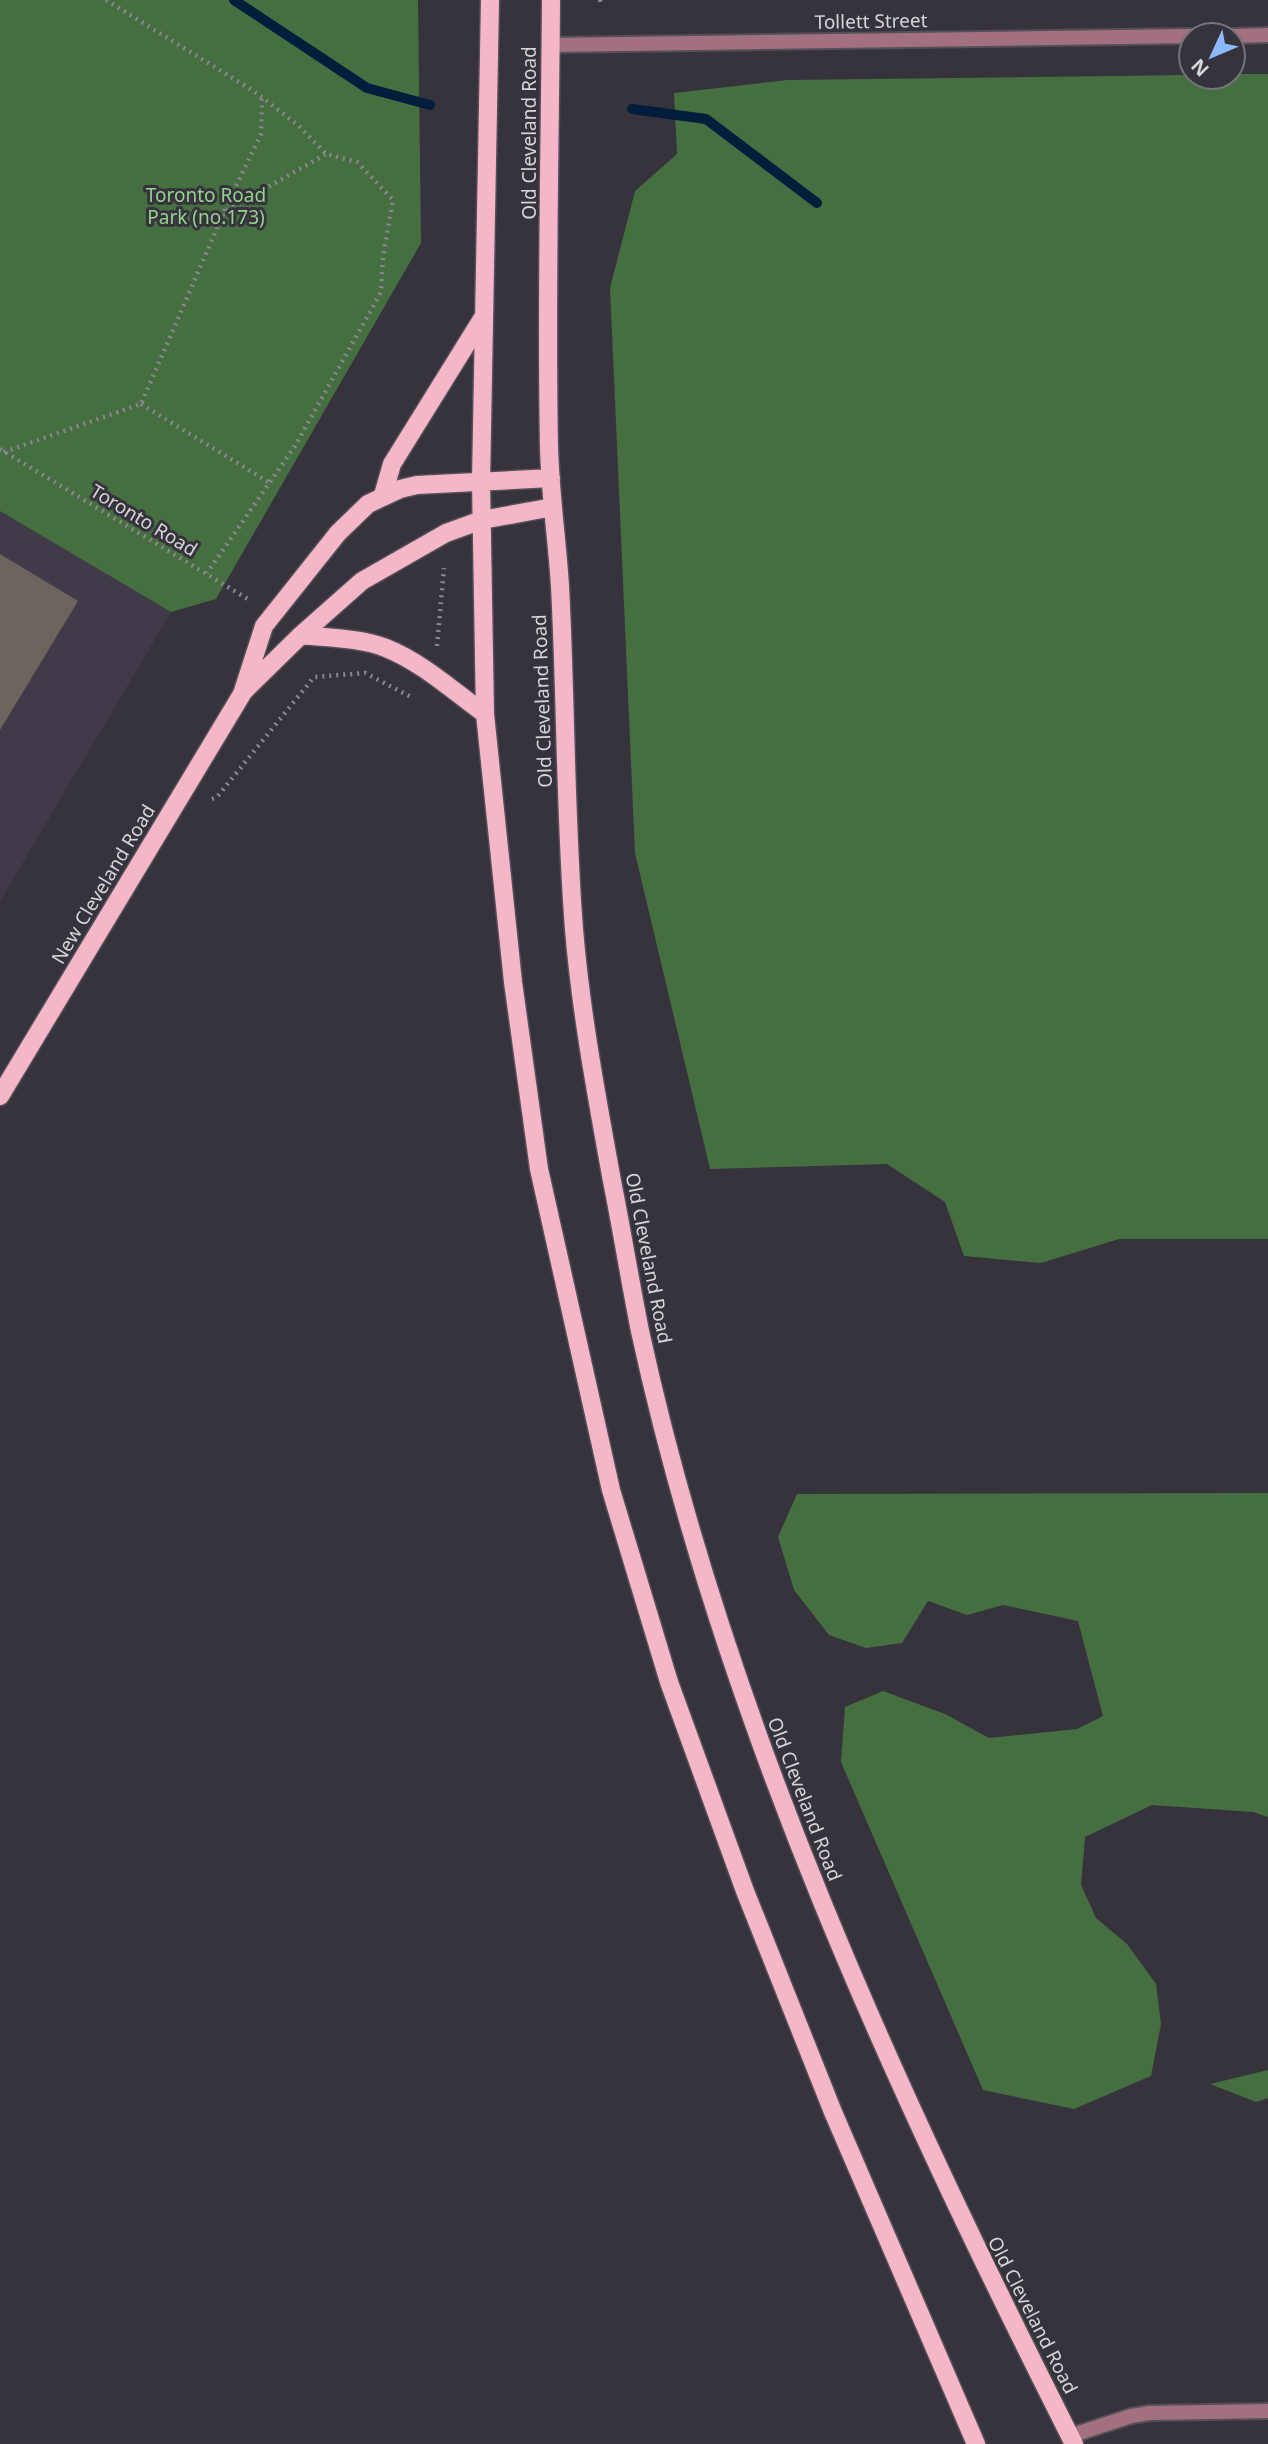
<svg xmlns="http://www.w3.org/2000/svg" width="1268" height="2444" viewBox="0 0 1268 2444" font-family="'Noto Sans',sans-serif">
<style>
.built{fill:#413b49}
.forest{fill:#456f41}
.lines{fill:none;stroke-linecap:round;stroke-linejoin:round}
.stream{stroke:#011d3c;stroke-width:10}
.building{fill:#6c645d}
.minor-casing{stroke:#545058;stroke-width:18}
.primary-casing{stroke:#545058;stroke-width:21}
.path{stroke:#8b888f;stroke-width:4.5;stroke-dasharray:2 5;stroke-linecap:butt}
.minor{stroke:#a2707e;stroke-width:14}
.primary{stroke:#f5b7c8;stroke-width:18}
.labels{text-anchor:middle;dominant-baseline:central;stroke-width:6;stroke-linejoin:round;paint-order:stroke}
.street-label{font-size:19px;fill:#d6d3d9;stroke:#37333c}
.park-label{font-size:19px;fill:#93d38d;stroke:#37333c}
</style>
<rect width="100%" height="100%" fill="#37333c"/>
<path class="built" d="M0,511L171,612L0,901Z"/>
<path class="forest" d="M0,0H418L421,243L216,599L171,612L0,511Z
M1233,74H1268V1239H1119L1041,1263L964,1256L945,1202L887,1164L710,1169L635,853L610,288L635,191L677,154L674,93L787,80L1191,75V77H1233Z
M1268,1493V1817L1253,1812L1152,1805L1085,1837L1081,1885L1096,1918L1127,1944L1156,1984L1161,2024L1151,2076L1074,2109L983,2090L841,1762L845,1707L883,1691L945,1714L989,1738L1077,1729L1103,1716L1078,1621L1003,1605L967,1615L928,1601L902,1643L866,1648L829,1635L794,1590L778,1537L797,1494Z
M1268,2070V2098L1256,2102L1210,2084Z"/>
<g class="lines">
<path class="stream" d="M234,0L367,88L430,105
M632,109L706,119L817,203"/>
</g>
<path class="building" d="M0,554L78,601L0,730Z"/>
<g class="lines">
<g class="minor-casing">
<path id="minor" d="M1233,36L1268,35
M551,45L1191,36
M1070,2436L1131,2416L1150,2413L1268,2411"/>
</g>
<g class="primary-casing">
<path id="primary" d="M490,0L481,482L485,714L513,982L539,1169L611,1490L669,1682L745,1891L833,2112L976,2444
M551,0C550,148 546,297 549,446C550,493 557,539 560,586C566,700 565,815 574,929C581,1014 597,1098 612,1181C622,1231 630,1281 640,1331C725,1722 895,2089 1074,2444
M383,495L392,464L482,319
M301,635C329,638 360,638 386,648C423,663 453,691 485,714
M244,691L301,635L362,581L446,533L482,520L553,507
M0,1096L242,694L264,626L338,533L368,504L400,489L417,485L551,478"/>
</g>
<path class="path" d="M106,0L252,90L298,125L326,154L357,162L393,200L383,257L381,292L295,446L207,573
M600,0L601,6
M224,211L261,134L262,99
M141,404L270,483
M0,449L251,601
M4,452L141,404L224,212L326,154
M437,646L444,568
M212,799L217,797L314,677L365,673L411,697"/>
<use href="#minor" class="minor"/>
<use href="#primary" class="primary"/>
</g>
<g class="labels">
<g class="street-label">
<text transform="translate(871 21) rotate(-1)">Tollett Street</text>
<text transform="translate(529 133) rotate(-90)">Old Cleveland Road</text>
<text transform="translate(144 520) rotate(31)">Toronto Road</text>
<text transform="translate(542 701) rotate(-92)">Old Cleveland Road</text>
<text transform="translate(103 884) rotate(-59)">New Cleveland Road</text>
<text transform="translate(649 1258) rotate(79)">Old Cleveland Road</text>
<text transform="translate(805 1799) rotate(69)">Old Cleveland Road</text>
<text transform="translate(1033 2315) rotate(63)">Old Cleveland Road</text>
</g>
<g class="park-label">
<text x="206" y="195">Toronto Road<tspan x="206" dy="22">Park (no.173)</tspan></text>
</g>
</g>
<g transform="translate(1212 56) rotate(226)"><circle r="33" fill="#37333c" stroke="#77737b" stroke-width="2"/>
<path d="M0-5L12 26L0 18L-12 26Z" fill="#8cb9fc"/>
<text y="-10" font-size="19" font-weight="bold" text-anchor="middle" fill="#d6d3d9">N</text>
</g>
</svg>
